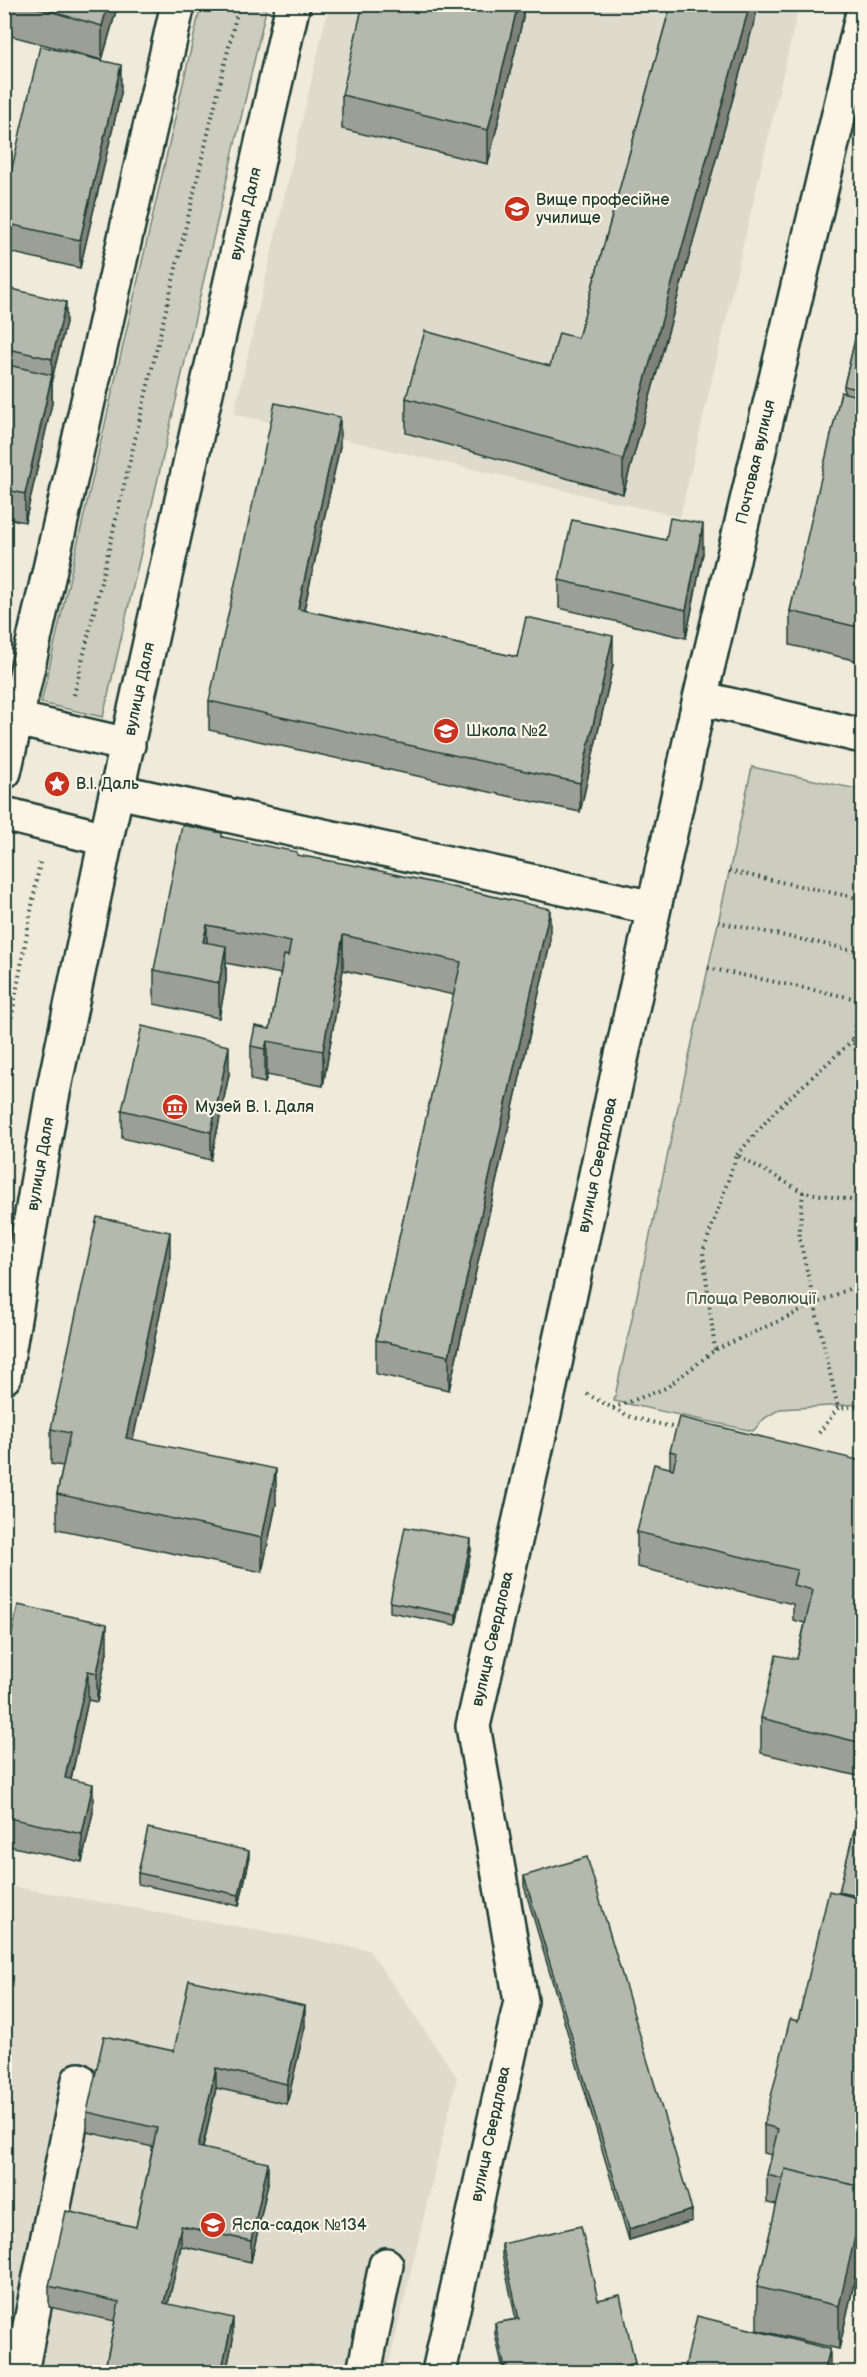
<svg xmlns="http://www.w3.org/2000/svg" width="867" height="2377" viewBox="0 0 867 2377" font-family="'Balsamiq Sans',sans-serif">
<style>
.built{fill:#dedbcc}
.green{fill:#cccdbf;stroke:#76857a;stroke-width:1.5}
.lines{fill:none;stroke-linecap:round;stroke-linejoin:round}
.minor-casing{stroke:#1f3d34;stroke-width:38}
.path{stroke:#1f3d34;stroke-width:4;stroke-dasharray:1.5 4.5;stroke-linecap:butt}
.minor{stroke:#fcf5e5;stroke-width:33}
.wall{fill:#9c9f95;stroke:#1f3d34;stroke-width:1.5}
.shaded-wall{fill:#7f8279;stroke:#1f3d34;stroke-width:1.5}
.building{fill:#b5b9ad;stroke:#1f3d34;stroke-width:1.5}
.labels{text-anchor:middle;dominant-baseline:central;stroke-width:4.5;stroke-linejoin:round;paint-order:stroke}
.poi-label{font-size:16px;fill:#1f3d34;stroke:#fcf5e5;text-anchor:start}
.street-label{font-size:16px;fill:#1f3d34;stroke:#fcf5e5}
.park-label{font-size:16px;fill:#425a50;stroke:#fcf5e5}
</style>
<rect width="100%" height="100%" fill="#efeada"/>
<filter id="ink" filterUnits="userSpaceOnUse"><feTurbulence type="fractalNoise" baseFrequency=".0167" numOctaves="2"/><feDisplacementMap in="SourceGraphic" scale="12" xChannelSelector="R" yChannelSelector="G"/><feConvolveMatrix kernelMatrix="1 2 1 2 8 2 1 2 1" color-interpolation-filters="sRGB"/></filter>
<g filter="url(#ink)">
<path class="built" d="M329,5H799L680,517L234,414Z
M4,1885L369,1950L457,2077L387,2372H5Z"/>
<path class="green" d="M201,5H267L103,717L41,703Z
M752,767L862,790V1404L780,1409L765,1418L753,1431L614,1401Z"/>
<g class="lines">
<g class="minor-casing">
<path id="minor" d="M700,698L862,736
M16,719L128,745
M4,772L178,4
M117,791L654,908
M4,814L106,839
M4,1377L52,1097L106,839L293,4
M21,2372L79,2080
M364,2372L386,2265
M439,2372L521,2001L473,1726L545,1409L693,728L862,17"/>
</g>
<path class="path" d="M74,695L239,4
M729,871L862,899
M718,922L862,952
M708,968L862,1000
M862,996L853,1040L862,1071
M4,1059L40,862
M737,1155L777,1109L853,1040
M803,1192L799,1236L838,1408
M715,1350L703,1252L737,1155L803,1192L862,1202
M587,1394L627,1416L680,1429
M613,1408L666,1388L715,1350L862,1283
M819,1433L838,1408L862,1406"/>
<use href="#minor" class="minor"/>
</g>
<path class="wall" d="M4,4H118L102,60L4,34Z
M523,4V18L488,164L342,129V95Z
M671,4H759L623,494L406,433V398L550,366L578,338Z
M121,93L80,268L4,251V203Z
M4,287L66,322L52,379V403L25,522L4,518Z
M862,310V662L790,645V611L844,392V386Z
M340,446L304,610L517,657L613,665L580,812L209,730V701Z
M703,553L686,638L559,608V580Z
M222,837L297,855L550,944L449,1390L376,1374V1340L454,995L343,970L323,1086L267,1075L265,1083L251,1080V1046L270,1029L281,974L226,963V981L219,1018L154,1004V970Z
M229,1074L211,1160L122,1138V1110Z
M170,1267L133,1439L276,1504L262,1572L57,1529V1494L63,1466L51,1464V1429Z
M670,1451L862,1461V1777L761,1753V1718L797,1659L805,1623L793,1620V1604L637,1567V1532L670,1468Z
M471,1550L456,1625L390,1612V1602Z
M107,1652L97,1702L88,1700L71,1779L93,1812L82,1862L4,1845V1669Z
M862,1797V2248L839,2349L757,2330V2287L777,2205L767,2203V2175L772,2155L764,2153V2125L839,1894Z
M249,1861L239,1906L138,1884V1873Z
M524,1876L692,2221L629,2240L524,1886Z
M305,2026L287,2104L216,2088L203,2148L268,2183L251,2262L181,2246L168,2304L233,2339L226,2373H104L115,2321L49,2307V2286L136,2227L153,2147L87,2132V2112L174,2051Z
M502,2244L598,2300L635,2373H504L495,2334V2323L516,2319L502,2255Z
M685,2367L830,2373H685Z"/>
<path class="shaded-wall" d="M108,4H118L102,60V26Z
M518,4H523V18L488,164V130Z
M750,4H759L623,494V459Z
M121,65V93L80,268V240Z
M66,302V322L52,379V403L25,522V494L52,376V359Z
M340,417V446L298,637V609Z
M703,524V553L686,638V610Z
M613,636V665L580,812V783Z
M550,909V944L449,1390V1356Z
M207,925V959L203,942Z
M343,935V970L323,1086V1051Z
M226,946V981L219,1018V983Z
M267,1041V1075L265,1083V1049Z
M229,1046V1074L211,1160V1132Z
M170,1232V1267L126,1472V1438Z
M276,1469V1504L262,1572V1538Z
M471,1539V1550L456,1625V1615Z
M107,1624V1652L97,1702V1673Z
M88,1671V1700L65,1806V1778Z
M93,1784V1812L82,1862V1834Z
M249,1851V1861L239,1906V1895Z
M305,2006V2026L287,2104V2084Z
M216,2068V2088L198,2168V2147Z
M268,2163V2183L251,2262V2241Z
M862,2192V2248L839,2349V2306Z
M692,2210V2221L629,2240V2229Z
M181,2226V2246L164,2323V2303Z
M233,2318V2339L226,2373H221Z
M830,2349V2373H824Z
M635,2363V2373H593Z"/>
<path class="building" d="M24,4H108L102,26Z
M363,4H518L488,130L342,95Z
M671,4H750L623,459L406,398L425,331L550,366L559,333L578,338Z
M40,46L121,65L80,240L4,223V203Z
M4,287L66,302L52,359L4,348Z
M862,310V390L844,386Z
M4,364L52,375L25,494L4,489Z
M841,392L862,397V628L790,611Z
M275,403L340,417L298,609L517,657L526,617L613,636L580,783L209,701Z
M670,518L703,524L686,610L559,580L572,520L666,540Z
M182,825L222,833V837L297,852V855L358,866L550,909L449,1356L376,1340L461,962L343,935L323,1051L267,1041L265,1049L251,1046L255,1026L270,1029L284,955L288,956L291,942L207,925L203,942L226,946L219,983L154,970Z
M142,1026L229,1046L211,1132L122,1110Z
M97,1217L170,1232L126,1438L276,1469L262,1538L57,1494L70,1433L51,1429Z
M679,1417L862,1461V1743L761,1718L776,1655L797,1659L813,1590L793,1585L797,1570L637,1532L654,1464L673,1469L677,1453L670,1451Z
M405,1527L471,1539L456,1615L390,1602Z
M18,1605L107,1624L97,1673L88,1671L65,1778L93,1784L82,1834L4,1817V1669Z
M862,1797V1897L839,1892Z
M148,1828L249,1851L239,1895L138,1873Z
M587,1857L692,2210L629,2229L524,1876Z
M829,1891L862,1899V2187L785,2169L783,2179L767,2175L778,2129L764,2125L790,2019L798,2021Z
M189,1980L305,2006L287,2084L216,2068L198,2147L268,2163L251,2241L181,2226L164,2303L233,2318L221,2373H104L119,2302L49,2286L66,2211L136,2227L157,2128L87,2112L104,2036L174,2051Z
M785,2169L862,2187V2206L839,2306L757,2287Z
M581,2226L598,2300L620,2295L635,2363L593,2373H506L495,2323L519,2319L502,2244Z
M697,2316L830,2349L824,2373H708L685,2367Z"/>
</g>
<defs>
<g id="university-disc" transform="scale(1.35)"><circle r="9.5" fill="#c8321e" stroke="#fcf5e5"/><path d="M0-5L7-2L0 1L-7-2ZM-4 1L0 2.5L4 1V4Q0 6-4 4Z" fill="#fff"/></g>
<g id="school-disc" transform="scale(1.35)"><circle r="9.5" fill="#c8321e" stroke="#fcf5e5"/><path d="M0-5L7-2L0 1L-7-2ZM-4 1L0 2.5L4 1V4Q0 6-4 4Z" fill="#fff"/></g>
<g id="sight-disc" transform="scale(1.35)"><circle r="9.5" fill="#c8321e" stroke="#fcf5e5"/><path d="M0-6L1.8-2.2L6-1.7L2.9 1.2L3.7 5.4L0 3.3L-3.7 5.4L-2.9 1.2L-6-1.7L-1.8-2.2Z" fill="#fff"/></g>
<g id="museum-disc" transform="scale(1.35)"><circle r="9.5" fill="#c8321e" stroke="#fcf5e5"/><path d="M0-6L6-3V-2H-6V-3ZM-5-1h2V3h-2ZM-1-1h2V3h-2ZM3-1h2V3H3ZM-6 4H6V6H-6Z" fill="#fff"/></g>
</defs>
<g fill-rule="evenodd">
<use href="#university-disc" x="517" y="209"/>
<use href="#school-disc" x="446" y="731"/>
<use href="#sight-disc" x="57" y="784"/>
<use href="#museum-disc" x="175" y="1107"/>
<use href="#school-disc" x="213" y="2225"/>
</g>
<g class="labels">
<g class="poi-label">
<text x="536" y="200">Вище професійне<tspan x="536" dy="18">училище</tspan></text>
<text x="466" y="731">Школа №2</text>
<text x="76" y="784">В.І. Даль</text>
<text x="195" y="1107">Музей В. І. Даля</text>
<text x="232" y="2225">Ясла-садок №134</text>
</g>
<g class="street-label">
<text transform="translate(246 214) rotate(-77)">вулиця Даля</text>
<text transform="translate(756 462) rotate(-77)">Почтовая вулиця</text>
<text transform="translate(140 689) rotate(-78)">вулиця Даля</text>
<text transform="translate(41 1164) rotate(-80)">вулиця Даля</text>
<text transform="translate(598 1165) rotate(-78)">вулиця Свердлова</text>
<text transform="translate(493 1639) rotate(-77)">вулиця Свердлова</text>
<text transform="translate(491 2134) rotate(-78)">вулиця Свердлова</text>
</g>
<g class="park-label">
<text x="751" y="1299">Площа Революції</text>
</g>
</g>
<rect width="867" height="2377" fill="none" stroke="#fcf5e5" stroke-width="24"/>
<rect x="12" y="12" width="843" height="2353" fill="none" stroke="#1f3d34" stroke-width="2" filter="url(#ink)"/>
</svg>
